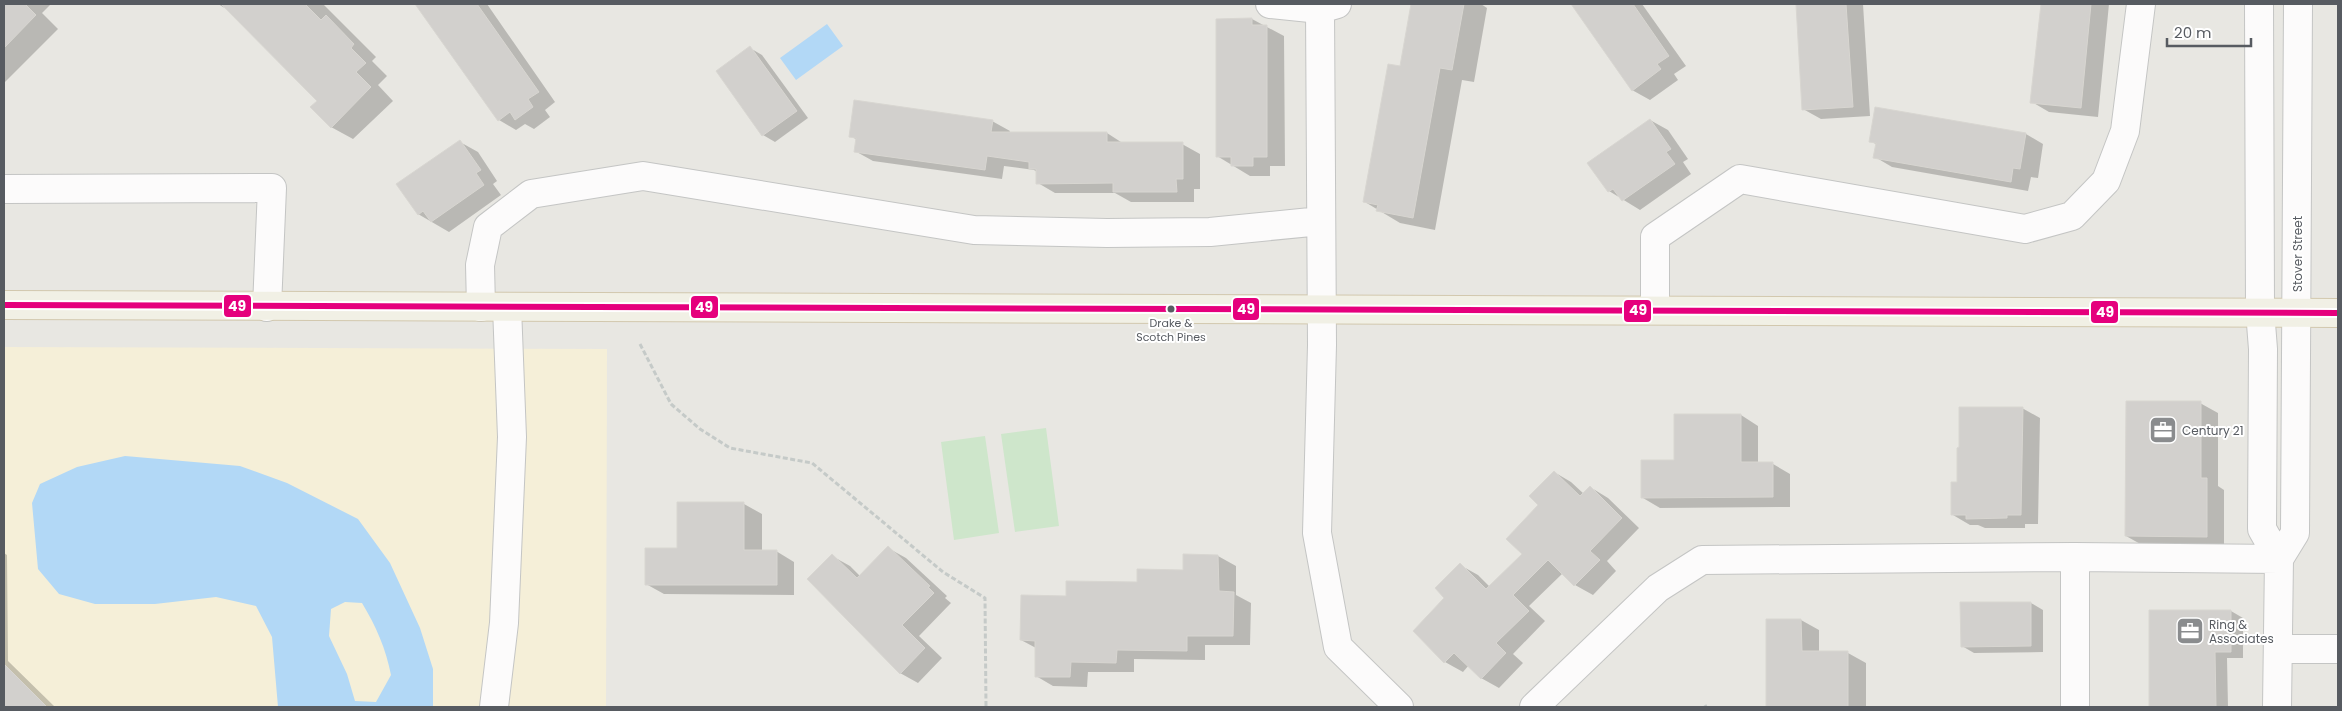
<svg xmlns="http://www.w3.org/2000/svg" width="2342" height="711" viewBox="0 0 2342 711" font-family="Poppins,sans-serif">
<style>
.commercial{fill:#f5efd8}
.green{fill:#cee6cb}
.water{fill:#b2d8f6;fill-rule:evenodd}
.shadow{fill:#0003}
.building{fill:#d2d0cd;stroke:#d8d6d1}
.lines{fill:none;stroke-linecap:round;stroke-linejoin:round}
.minor-casing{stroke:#c4c5c4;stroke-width:30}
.major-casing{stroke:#d2c8ae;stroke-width:30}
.path{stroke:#c5cac8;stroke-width:3;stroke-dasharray:5 2.5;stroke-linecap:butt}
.minor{stroke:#fcfbfb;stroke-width:28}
.major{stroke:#f1f0e5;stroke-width:28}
.bus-1-casing{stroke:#fff;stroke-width:10}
.bus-1{stroke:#e5007d;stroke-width:6}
.bus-dot{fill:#575b61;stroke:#fff;stroke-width:2}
.labels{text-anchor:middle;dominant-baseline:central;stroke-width:4;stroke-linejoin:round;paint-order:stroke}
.bus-label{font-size:11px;fill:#575b61;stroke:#fff}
.street-label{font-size:12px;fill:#575b61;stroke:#fff}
.poi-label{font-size:12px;fill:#575b61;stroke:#fff;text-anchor:start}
.line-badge{stroke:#fff;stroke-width:2}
.badge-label{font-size:14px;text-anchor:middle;font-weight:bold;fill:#fff}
</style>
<rect width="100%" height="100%" fill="#e8e7e2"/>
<path class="commercial" d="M4,347L607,349L606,707H4Z"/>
<path class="green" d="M1046,428L1059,526L1015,532L1001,434Z
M985,436L999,533L954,540L941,442Z"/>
<path class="water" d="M827,24L843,46L796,80L780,58Z
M125,456L240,466L287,483L358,519L390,563L420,628L433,669V707H278L272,637L256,606L216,597L155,604H95L59,594L38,569L32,503L40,484L77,467ZM345,602L362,603C376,626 386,649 391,675L376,702L355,701L347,674L329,636L331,609Z"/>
<path class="shadow" d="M4,4H51L42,13L58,29L4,83Z
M218,4H323L376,57L372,61L387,76L378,85L393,101L353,139L331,127L318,101L228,10Z
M425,4H487L555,102L545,110L550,117L534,129L525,124L516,130L499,120L420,8Z
M1413,4H1481L1487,8L1474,82L1462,80L1435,230L1400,223L1365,202L1401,68Z
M1573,4H1642L1686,66L1674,74L1678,80L1650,100L1632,90Z
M1797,4H1863L1870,116L1821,119L1803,109Z
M2042,4H2109L2098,117L2049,112L2032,102Z
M1252,19L1284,36L1285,166H1270V176H1250L1217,156V20Z
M750,48L762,55L808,118L775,142L763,135Z
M1650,120L1668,130L1688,159L1683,162L1691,174L1640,210L1609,191Z
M992,121L1010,131L1009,133H1107L1124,144H1182L1200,154V189H1194V202H1131L1115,193H1055L1038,183L1037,172L1034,170L1004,166L1002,179L873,161L855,151L857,140L851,136Z
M2026,134L2043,144L2038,178L2031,177L2028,191L1892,167L1875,157L1877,145L1871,141Z
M460,142L478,152L497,181L493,184L501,195L449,232L418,214Z
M2200,403L2218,413V486L2224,490V546H2144L2126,536Z
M2022,408L2040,418L2038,524H2025V528H1985L1978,525H1970L1953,515L1958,483Z
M1741,415L1758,426V464H1773L1790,474V507L1660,508L1643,498L1675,461Z
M1554,472L1571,482L1584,494L1590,487L1608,498L1639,528L1607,561L1616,571L1593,595L1575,585L1563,573L1529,606L1545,621L1513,654L1523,663L1499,688L1481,678L1469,665L1463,672L1445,662L1446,598L1460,565L1478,575L1490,587L1523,554L1540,505Z
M678,504H744L762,514V551H776L794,562V595L664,594L646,584L678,550Z
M888,548L906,558L947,596L945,598L951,603L919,636L942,658L918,683L900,673L832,556L850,566L860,576Z
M4,553L7,555L8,661L55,707H4Z
M1218,556L1236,566V595L1251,603L1250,645H1205V660L1134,659V672H1088L1087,687L1053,686L1036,676V648L1021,640L1067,597L1138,583L1184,571Z
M2031,603L2043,610V652L1974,653L1962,646Z
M2150,611H2231L2243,618V658H2227L2228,707H2150Z
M1767,620H1801L1819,630V653H1848L1866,663V707H1767Z"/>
<path class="building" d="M4,4H25L36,15L4,48Z
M221,4H305L321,20L326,15L354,44L351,48L366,63L356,72L371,87L331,128L310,107L317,101Z
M415,4H477L539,92L528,99L533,107L515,120L510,112L498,121Z
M1411,4H1464L1452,70L1440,68L1413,218L1376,211L1378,205L1363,202L1388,64L1400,66Z
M1571,4H1633L1669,56L1657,64L1661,69L1632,91Z
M1796,4H1846L1853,107L1802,110Z
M2041,4H2091L2081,108L2030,103Z
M1252,18V25H1267V157H1253V166H1231V157H1216V19Z
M750,46L797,111L762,136L716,71Z
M854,100L993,120L991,132H1107V142H1183V179H1176L1177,192H1113V183L1036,184V169H1029V162L987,156L985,170L854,152L856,138L849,137Z
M1875,107L2026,133L2020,169L2013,168L2011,182L1873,158L1876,143L1869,142Z
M1650,119L1671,149L1666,152L1675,164L1622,201L1613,189L1608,192L1587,163Z
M460,140L481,170L476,173L484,185L431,222L423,211L418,215L396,184Z
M2126,401H2201V478H2207V537L2125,536Z
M1959,407H2023L2021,515H2007V518L1966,519V515H1951V482H1957V448L1959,447Z
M1674,414H1741V462H1773V497L1641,498V460H1674Z
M1554,471L1580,496L1590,486L1622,518L1590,551L1600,560L1574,586L1548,560L1513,595L1529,611L1496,643L1506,653L1481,679L1454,653L1444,663L1413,631L1444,598L1435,588L1460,563L1486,589L1522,554L1506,539L1538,505L1529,496Z
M677,502H744V550H777V585H645V548H677Z
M888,546L930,586L928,587L934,593L902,625L925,648L900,674L807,579L832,554L857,578Z
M1183,554L1218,555L1219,591L1234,592L1233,636H1187V651L1117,650L1116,663L1071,662L1070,677H1035V641L1020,640L1021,595L1066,596V581L1137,582V569L1183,570Z
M1960,602H2031V646L1961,647Z
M2149,610H2231V652H2215L2216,707H2149Z
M1766,619H1801L1802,651H1848V707H1766Z
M4,664L47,707H4Z"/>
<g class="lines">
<g class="minor-casing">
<path id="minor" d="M1270,4L1320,9L1337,4
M2259,4L2260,311L2263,349L2262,529L2279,559L2277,707
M1320,9L1322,345L1317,533L1338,647L1399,707
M4,189L272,188L267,307
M481,307L480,265L488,227L531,194L643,176L974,230L1107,233L1210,232L1321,221
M1655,309V237L1740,179L2025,229L2072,216L2106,181L2125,131L2141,4
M2279,559L2295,533L2298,4
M2278,649H2338
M494,707L504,623L512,437L507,307
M1534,707L1658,588L1702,560L2075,557L2279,559
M2075,707V557"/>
</g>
<g class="major-casing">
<path id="major" d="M4,305L2338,313"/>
</g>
<path class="path" d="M640,344L671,404L700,429L730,448L812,463L943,572L985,598L986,707
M1705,705L1706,707"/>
<use href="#minor" class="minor"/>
<use href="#major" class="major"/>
<g class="bus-1-casing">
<path id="bus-1" d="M4,305L2338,313"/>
</g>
<use href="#bus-1" class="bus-1"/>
</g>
<defs>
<g id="office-square" transform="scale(1.4375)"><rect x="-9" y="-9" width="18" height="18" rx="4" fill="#8a8c8e" stroke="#fff"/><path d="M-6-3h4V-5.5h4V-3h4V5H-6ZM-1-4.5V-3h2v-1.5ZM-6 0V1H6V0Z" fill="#fff"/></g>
</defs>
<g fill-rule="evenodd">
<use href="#office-square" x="2163" y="430"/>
<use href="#office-square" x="2190" y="631"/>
</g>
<circle class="bus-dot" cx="1171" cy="309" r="4.5"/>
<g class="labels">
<g class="bus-label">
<text x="1171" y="323">Drake &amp;<tspan x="1171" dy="14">Scotch Pines</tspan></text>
</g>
<g class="street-label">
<text transform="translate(2297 254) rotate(-90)">Stover Street</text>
</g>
<g class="poi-label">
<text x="2182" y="430">Century 21</text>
<text x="2209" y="624">Ring &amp;<tspan x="2209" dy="14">Associates</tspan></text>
</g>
</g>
<g class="line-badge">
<rect x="223" y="294" width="29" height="24" rx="5" fill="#e5007d"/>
<rect x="690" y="295" width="29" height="24" rx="5" fill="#e5007d"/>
<rect x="1232" y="297" width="28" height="24" rx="5" fill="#e5007d"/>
<rect x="1623" y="299" width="29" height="24" rx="5" fill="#e5007d"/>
<rect x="2090" y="300" width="29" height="24" rx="5" fill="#e5007d"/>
</g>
<g class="badge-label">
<text x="237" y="311">49</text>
<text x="704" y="312">49</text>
<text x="1246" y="314">49</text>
<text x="1638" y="315">49</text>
<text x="2105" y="317">49</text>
</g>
<rect width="2342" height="711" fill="none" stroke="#575b61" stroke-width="10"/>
<path d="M2167 38v8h84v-8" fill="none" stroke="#575b61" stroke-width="2.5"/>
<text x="2174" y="38" font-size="15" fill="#575b61" stroke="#ffffff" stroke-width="4" paint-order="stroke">20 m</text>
</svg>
